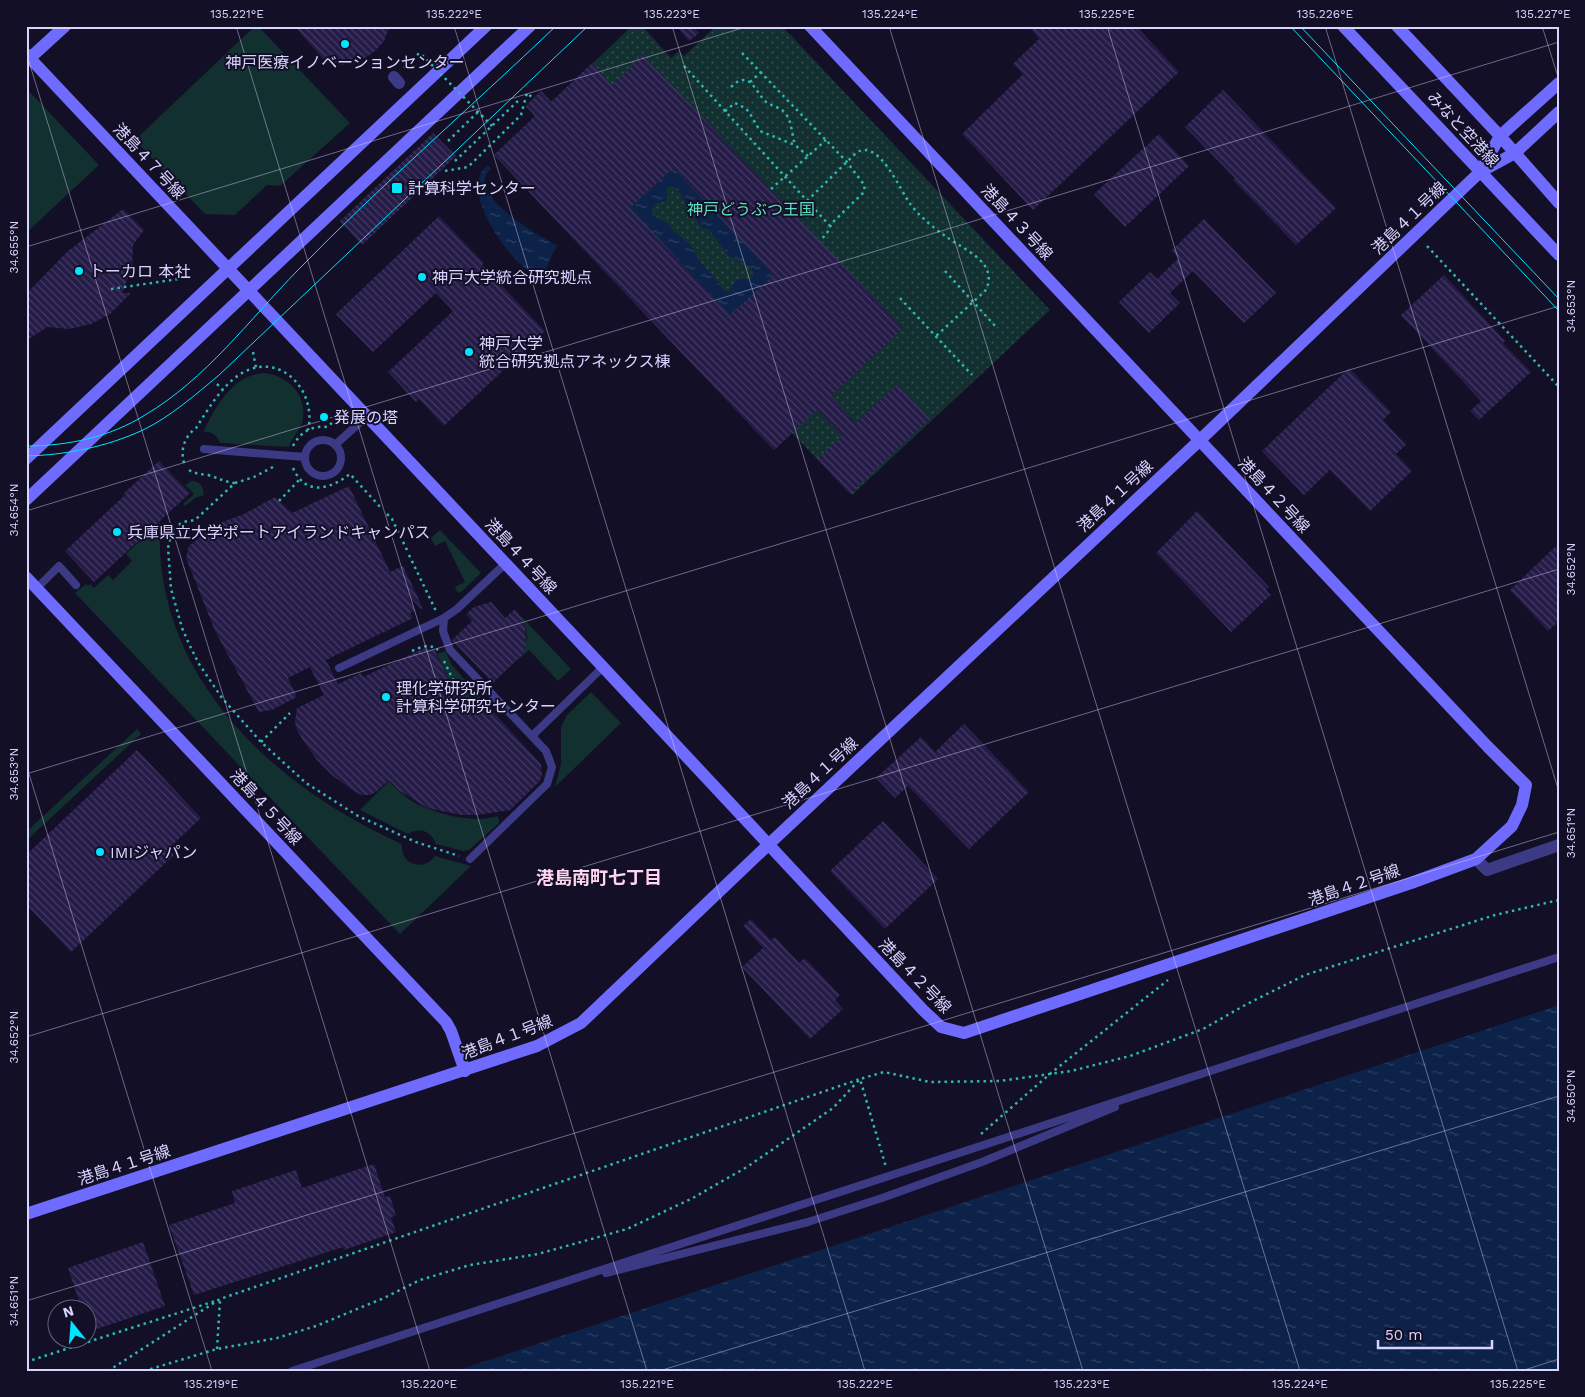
<svg xmlns="http://www.w3.org/2000/svg" width="1585" height="1397" viewBox="0 0 1585 1397" font-family="'Work Sans','Noto Sans JP',sans-serif">
<style>
.grass{fill:#12302f}
.park{fill:url(#park-dots)}
.water{fill:url(#water-ripples);fill-rule:evenodd}
.building{fill:url(#building-back-hatch);fill-rule:evenodd}
.lines{fill:none;stroke-linecap:round;stroke-linejoin:round}
.path{stroke:#2fb8b0;stroke-width:2.5;stroke-dasharray:2.5 4;stroke-linecap:butt}
.lane{stroke:#3d3a85;stroke-width:8}
.street{stroke:#3d3a85;stroke-width:12}
.secondary{stroke:#6f6bff;stroke-width:12}
.tram{stroke:#00e5ff;stroke-width:1}
.path-bridge{stroke:#2fb8b0;stroke-width:2.5;stroke-dasharray:2.5 4;stroke-linecap:butt}
.ticks{fill:none;stroke:#d9d4ff;stroke-width:1;stroke-opacity:0.45}
.poi-dot{fill:#00e5ff;stroke:#130f26;stroke-width:2}
.labels{text-anchor:middle;dominant-baseline:central;stroke-width:4;stroke-linejoin:round;paint-order:stroke}
.poi-label{font-size:16px;fill:#d9d4ff;stroke:#130f26;text-anchor:start}
.street-label{font-size:16px;fill:#d9d4ff;stroke:#130f26}
.park-label{font-size:16px;fill:#5fe0c0;stroke:#130f26}
.neighbourhood-label{font-size:18px;font-weight:bold;fill:#ffd6f0;stroke:#130f26}
.neatline{fill:none;stroke:#d9d4ff;stroke-width:2}
.ticks-label{font-size:12px;text-anchor:middle;fill:#d9d4ff}
</style>
<defs>
<pattern id="park-dots" width="8" height="8" patternUnits="userSpaceOnUse" patternTransform="scale(1.25)"><rect width="8" height="8" fill="#12302f"/><path d="M2 2h.1M6 6h.1" fill="none" stroke="#344d4e" stroke-width="1.8" stroke-linecap="round"/></pattern>
<pattern id="water-ripples" width="26" height="14" patternUnits="userSpaceOnUse" patternTransform="scale(1.25)"><rect width="26" height="14" fill="#0c2248"/><path d="M2 4q2-2 4 0t4 0M15 11q2-2 4 0t4 0" fill="none" stroke="#2f4163"/></pattern>
<pattern id="building-back-hatch" width="6" height="6" patternUnits="userSpaceOnUse" patternTransform="scale(1.25)"><rect width="6" height="6" fill="#241b47"/><path d="M-1 5l2 2M0 0l6 6M5-1l2 2" fill="none" stroke="#433b63"/></pattern>
</defs>
<rect width="100%" height="100%" fill="#130f26"/>
<path class="grass" d="M255,26H258L350,123L280,186L267,185L235,215L205,214L135,140Z
M26,88L99,165L26,233Z
M265,373C290,376 309,398 302,423C299,432 291,438 289,447L220,443C217,435 211,431 203,432C216,406 233,374 265,373Z
M192,481C201,482 203,486 204,495L195,498L185,506L183,504L194,494L185,485Z
M160,522C152,675 272,786 402,844C400,865 423,872 435,856L471,866L400,934L75,593L86,584L88,586L90,584L94,588L108,575L113,580L132,561L126,554Z
M440,530L481,573L460,593L457,592L455,587L465,582L445,541L435,546L431,538Z
M520,615L571,669L558,681L529,650L514,663C528,648 531,635 520,615Z
M445,651L452,665L485,703L465,705L462,707L437,654Z
M591,692L621,723L555,787L561,764V727L567,715Z
M137,729L141,734L26,841V832Z
M389,781C396,789 404,796 413,802C435,814 474,824 498,816L499,823L469,850L463,851L436,844C431,831 420,827 408,834L360,810Z"/>
<path class="park" d="M632,26H642L671,58L679,51L684,56L716,26H782L1050,310L852,495L792,433L774,450L494,155L535,116L526,106L541,91L552,102Z"/>
<path class="water" d="M488,165L491,169C462,192 540,237 557,245L542,277C536,274 530,271 525,268C505,253 471,202 479,178C481,172 484,169 488,165Z
M673,168L774,275L730,315L630,208ZM670,186L681,193C685,206 695,216 702,228L709,229L728,255L752,268L753,278L736,280L729,291H724L716,279L701,263L691,246L673,231L668,223L654,216L652,209L657,203L665,202L668,198L666,190Z
M1559,1005V1371H456L1505,1023Z"/>
<path class="building" d="M294,26H390L384,41L374,52L358,62L342,65L324,60Z
M676,26H693L699,33L689,41Z
M1028,26H1136L1179,72L1033,210L962,134L1023,74L1013,64L1039,39Z
M643,55L903,328L831,396L856,423L897,384L930,419L850,494L817,459L842,436L817,410L774,450L494,155L535,116L526,106L541,91L551,102L592,63L612,85ZM673,168L774,275L730,315L630,208Z
M1223,90L1336,208L1296,245L1233,180L1235,178L1185,127Z
M433,133L456,156L362,245L340,221Z
M1159,134L1189,166L1125,227L1094,194Z
M123,209L144,230L133,245L132,267L122,293H131L110,314L91,324L69,329L47,327L26,341V294L68,251Z
M439,216L484,263L482,265L545,331L444,426L419,399L416,402L388,372L453,311L436,293L373,352L336,314Z
M1204,219L1276,293L1244,323L1193,271L1170,293L1180,303L1149,333L1119,302L1150,272L1157,279L1179,258L1172,250Z
M1444,275L1505,341L1503,343L1531,372L1479,420L1470,411L1481,401L1401,315Z
M1349,368L1391,412L1383,420L1406,445L1396,454L1412,471L1370,511L1330,470L1304,495L1262,451Z
M159,461L190,493L94,582L65,551L126,494L124,493Z
M349,486L390,572L403,566L423,608L421,609L408,595L415,611L410,613L413,618L326,660L338,684L361,673L363,677L420,650L426,648L435,651L464,711L484,708L494,713L541,764L542,775L539,782L510,810L478,815H461L427,808L400,791L389,780L376,792L370,795H361L351,789L333,776L317,760L304,742L296,728L295,721L297,708L324,695L310,667L288,678L297,697L272,710L259,712L215,631L186,558L189,546L215,525L244,514L275,497L292,513Z
M1197,511L1269,587L1266,590L1271,595L1231,632L1156,553Z
M1559,543V621L1548,631L1510,590Z
M491,602L505,618L515,609L523,620L525,628L526,644L523,654L493,683L452,640L472,621L466,614L474,607Z
M964,724L1029,792L969,849L908,786L895,798L876,778L921,737L935,752Z
M137,750L201,818L168,849L174,855L71,952L26,904V855Z
M883,821L938,879L885,929L830,871Z
M751,919L771,940L775,937L799,963L805,958L840,995L835,1000L843,1009L810,1039L742,967L763,948L743,926Z
M374,1164L385,1197L390,1196L396,1216L391,1217L396,1232L344,1250L343,1247L194,1295L169,1225L235,1203L232,1191L296,1170L302,1188Z
M143,1242L165,1306L88,1332V1310H82L68,1268Z"/>
<g class="lines">
<path class="path" d="M742,53L847,162L865,186L863,193L832,223L827,233L820,241
M684,66L830,226
M404,68L417,55
M750,82L761,72
M731,87C750,68 755,92 766,102C773,107 781,107 786,114C792,123 792,135 795,145
M725,111L735,103L745,108L749,112L760,131L795,145L808,156
M448,141L478,112
M455,161L519,100
M445,171L468,167L521,115L527,93L534,99
M771,189L826,140
M807,201L856,153C879,137 900,191 911,205C921,218 935,229 948,238C958,245 978,255 985,266C990,274 990,283 985,291L936,336
M1427,246L1559,387
M945,271L997,328
M111,289L192,277
M900,298L972,375
M253,352L256,368
M217,384L223,390
M293,446C300,432 313,425 327,427L343,414
M184,463C180,449 185,436 196,428C209,408 223,383 244,372C282,352 317,392 308,430
M273,467L254,477L235,483L195,520L183,522L177,526L170,539L168,548L171,589L182,628L190,646L199,664L222,698L261,742L306,783L358,816L416,842L459,856
M293,468C306,497 330,489 350,474L382,509
M189,470C195,474 201,474 208,475C218,478 225,482 235,483
M279,501L300,479
M387,514L392,519L407,550
M409,555L436,611
M412,651C421,647 429,643 438,650
M444,661L466,707L464,708
M261,742L290,713
M981,1134L1051,1073L1168,980
M217,1349L220,1300
M26,1362L215,1301
M108,1371L220,1299L860,1079L886,1167
M144,1371L217,1349L277,1338L316,1326L384,1298L420,1280L470,1265L538,1254L627,1229L691,1199L747,1167L833,1108L860,1079L884,1072L930,1082L1000,1081L1071,1071L1130,1056L1203,1029L1247,1004L1305,975L1495,915L1559,900"/>
<path class="lane" d="M305 458a18 18 0 1 1 36 0a18 18 0 1 1-36 0Z
M335,445L367,416
M204,449L305,457
M37,588L59,566L76,585
M444,618L443,631L450,650L546,751L552,767L547,784L470,859
M339,668L444,618L457,609L506,563
M532,736L603,667
M606,1273L808,1222L882,1198L982,1162L1115,1107
M292,1371L1559,957"/>
<path class="street" d="M394,77L399,83
M1476,859L1487,870L1559,845"/>
<path class="secondary" d="M1343,26L1559,255
M1397,26L1500,136L1559,203
M26,54L603,667L923,1010L941,1027L964,1033L1411,883L1476,859L1512,826L1522,805L1526,785L1488,747L810,26
M30,58L65,26
M1480,172L1500,136L1559,83
M26,459L486,26
M26,500L530,26
M26,577L446,1022L451,1031L465,1071
M26,1214L537,1046L581,1023L768,845L1200,440L1480,172L1515,153L1559,112"/>
<path class="tram" d="M1290,26L1559,311
M1300,26L1559,299
M26,446C68,446 110,437 145,415C206,379 249,320 298,270C381,185 470,108 556,26
M26,456C66,455 106,447 143,430C170,417 195,395 218,376L588,26"/>
<path class="path-bridge" d="M417,55L420,53L492,126"/>
</g>
<path class="ticks" d="M236,26L647,1371M454,26L865,1371M672,26L1083,1371M889,26L1300,1371M1107,26L1518,1371M1325,26L1559,792M1542,26L1559,80M26,52L430,1371M26,247L749,26M26,511L1559,42M26,764L212,1371M26,774L1559,306M26,1037L1559,569M26,1301L1559,832M659,1371L1559,1096M1521,1371L1559,1359"/>
<g class="poi-dot">
<circle cx="345" cy="44" r="5"/>
<rect x="391" y="182" width="12" height="12" rx="2.5"/>
<circle cx="79" cy="271" r="5"/>
<circle cx="422" cy="277" r="5"/>
<circle cx="469" cy="352" r="5"/>
<circle cx="324" cy="417" r="5"/>
<circle cx="117" cy="532" r="5"/>
<circle cx="386" cy="697" r="5"/>
<circle cx="100" cy="852" r="5"/>
</g>
<g class="labels">
<g class="poi-label">
<text x="345" y="62" text-anchor="middle">神戸医療イノベーションセンター</text>
<text x="408" y="188">計算科学センター</text>
<text x="89" y="271">トーカロ 本社</text>
<text x="432" y="277">神戸大学統合研究拠点</text>
<text x="479" y="343">神戸大学<tspan x="479" dy="18">統合研究拠点アネックス棟</tspan></text>
<text x="334" y="417">発展の塔</text>
<text x="127" y="532">兵庫県立大学ポートアイランドキャンパス</text>
<text x="396" y="688">理化学研究所<tspan x="396" dy="18">計算科学研究センター</tspan></text>
<text x="110" y="852">IMIジャパン</text>
</g>
<g class="street-label">
<text transform="translate(1463 129) rotate(47)">みなと空港線</text>
<text transform="translate(149 161) rotate(47)">港島４７号線</text>
<text transform="translate(1409 218) rotate(-44)">港島４１号線</text>
<text transform="translate(1017 222) rotate(47)">港島４３号線</text>
<text transform="translate(1274 495) rotate(47)">港島４２号線</text>
<text transform="translate(1115 496) rotate(-43)">港島４１号線</text>
<text transform="translate(521 556) rotate(47)">港島４４号線</text>
<text transform="translate(820 773) rotate(-43)">港島４１号線</text>
<text transform="translate(266 807) rotate(47)">港島４５号線</text>
<text transform="translate(1354 885) rotate(-19)">港島４２号線</text>
<text transform="translate(915 976) rotate(46)">港島４２号線</text>
<text transform="translate(507 1037) rotate(-21)">港島４１号線</text>
<text transform="translate(124 1165) rotate(-18)">港島４１号線</text>
</g>
<g class="park-label">
<text x="751" y="209">神戸どうぶつ王国</text>
</g>
<g class="neighbourhood-label">
<text x="599" y="877">港島南町七丁目</text>
</g>
</g>
<rect width="1585" height="1397" fill="none" stroke="#130f26" stroke-width="55"/>
<g transform="translate(72 1324) rotate(343)"><circle r="24" fill="#130f26" stroke="#625e7d"/>
<path d="M0-4L9 19L0 12L-9 19Z" fill="#00e5ff"/>
<text y="-8" font-size="14" font-weight="bold" text-anchor="middle" fill="#d9d4ff">N</text>
</g>
<path d="M1378 1340v8h114v-8" fill="none" stroke="#d9d4ff" stroke-width="2.5"/>
<text x="1385" y="1340" font-size="15" fill="#d9d4ff" stroke="#130f26" stroke-width="4" paint-order="stroke">50 m</text>
<rect x="28" y="28" width="1530" height="1342" class="neatline"/>
<g class="ticks-label">
<text x="237" y="18">135.221°E</text>
<text x="454" y="18">135.222°E</text>
<text x="672" y="18">135.223°E</text>
<text x="890" y="18">135.224°E</text>
<text x="1107" y="18">135.225°E</text>
<text x="1325" y="18">135.226°E</text>
<text x="1543" y="18">135.227°E</text>
<text transform="translate(14 247) rotate(-90)" y="4">34.655°N</text>
<text transform="translate(1571 306) rotate(-90)" y="4">34.653°N</text>
<text transform="translate(14 510) rotate(-90)" y="4">34.654°N</text>
<text transform="translate(1571 569) rotate(-90)" y="4">34.652°N</text>
<text transform="translate(14 774) rotate(-90)" y="4">34.653°N</text>
<text transform="translate(1571 833) rotate(-90)" y="4">34.651°N</text>
<text transform="translate(14 1037) rotate(-90)" y="4">34.652°N</text>
<text transform="translate(1571 1096) rotate(-90)" y="4">34.650°N</text>
<text transform="translate(14 1301) rotate(-90)" y="4">34.651°N</text>
<text x="211" y="1388">135.219°E</text>
<text x="429" y="1388">135.220°E</text>
<text x="647" y="1388">135.221°E</text>
<text x="865" y="1388">135.222°E</text>
<text x="1082" y="1388">135.223°E</text>
<text x="1300" y="1388">135.224°E</text>
<text x="1518" y="1388">135.225°E</text>
</g>
</svg>
